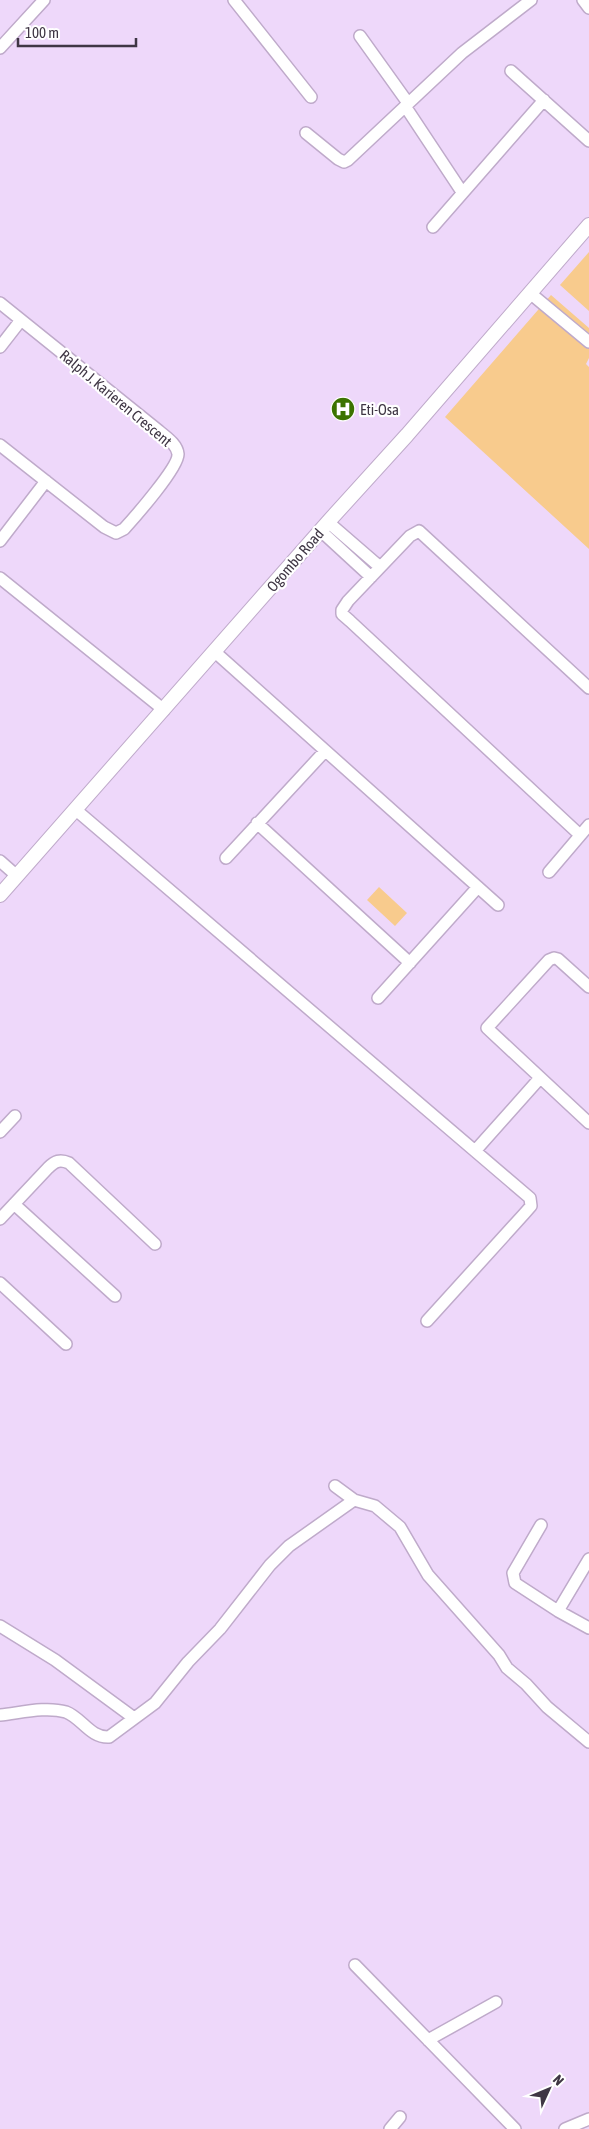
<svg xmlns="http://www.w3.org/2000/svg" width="589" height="2129" viewBox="0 0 589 2129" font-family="'Asap Condensed',sans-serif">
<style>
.green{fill:#f8cb8d}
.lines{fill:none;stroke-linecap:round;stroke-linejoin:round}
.minor-casing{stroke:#bfaaca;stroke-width:14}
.major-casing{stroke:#bfaaca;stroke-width:16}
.minor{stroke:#fff;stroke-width:11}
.major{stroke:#fff;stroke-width:14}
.labels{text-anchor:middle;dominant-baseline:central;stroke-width:4.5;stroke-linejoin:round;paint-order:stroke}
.street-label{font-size:15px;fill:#3f3644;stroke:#fff}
.poi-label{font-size:15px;fill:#3f3644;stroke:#fff;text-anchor:start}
</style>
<rect width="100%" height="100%" fill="#eed8fa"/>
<path class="green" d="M589,252V311L560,285Z
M551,295L589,328V358L586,364L589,367V549L445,417Z
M379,887L407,913L395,926L367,900Z"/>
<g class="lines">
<g class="minor-casing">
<path id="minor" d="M234,0L311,97
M583,0L589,8
M360,36L408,103
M0,48L44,0
M511,71L589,141
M405,106L462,192
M306,133L338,159L344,162L348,160L462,53L531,0
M433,227L544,100
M530,293L589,342
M0,303L159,431C166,437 177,444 178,454C179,467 134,518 124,529L116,533L104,527L0,445
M0,347L21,320
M328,522L380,567
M321,531L371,577
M0,541L46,481
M0,578L164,710
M215,652L498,905
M76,810L530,1198L531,1206L524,1214L427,1321
M257,823L410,963
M580,835L350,621L342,614V610L348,601L410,536L419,531L589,688
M226,858L325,751
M0,861L17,876
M549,872L589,825
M589,987L558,959L554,958L549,960L487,1028L589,1123
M378,998L478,887
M0,1132L15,1116
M475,1151L540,1078
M14,1204L115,1296
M0,1219L48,1168C55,1161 60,1159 69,1163L155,1244
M0,1283L66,1344
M335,1486L354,1500L375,1506L400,1527L428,1575L499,1655L507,1668L526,1684L547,1707L589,1742
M541,1525L513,1573L515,1583L558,1611
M589,1559L558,1611L589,1628
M0,1626L55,1660L134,1718
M0,1715C20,1713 46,1706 66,1712C82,1718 90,1738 109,1737L155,1703L188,1662L220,1629L270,1565L289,1546L354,1500
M355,1965L515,2129
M428,2040L496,2002
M390,2129L400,2117
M565,2129L589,2119"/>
</g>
<g class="major-casing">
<path id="major" d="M0,895L328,522L407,435L589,225"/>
</g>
<use href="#minor" class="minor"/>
<use href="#major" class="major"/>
</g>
<defs>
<g id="hospital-disc" transform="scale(1.25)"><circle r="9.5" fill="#3c7300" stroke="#fff"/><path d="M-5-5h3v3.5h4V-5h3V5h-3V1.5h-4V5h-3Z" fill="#fff"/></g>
</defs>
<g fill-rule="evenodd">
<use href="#hospital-disc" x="343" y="409"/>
</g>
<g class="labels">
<g class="street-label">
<text transform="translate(116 398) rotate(40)">Ralph J. Karieren Crescent</text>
<text transform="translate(295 560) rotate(-49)">Ogombo Road</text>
</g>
<g class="poi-label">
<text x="360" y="409">Eti-Osa</text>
</g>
</g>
<g transform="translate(549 2089) rotate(46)" stroke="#ffffff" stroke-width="4" paint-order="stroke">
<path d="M0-4L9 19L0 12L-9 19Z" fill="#3f3644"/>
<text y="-8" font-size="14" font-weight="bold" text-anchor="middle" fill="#3f3644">N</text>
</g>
<path d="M18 38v8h118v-8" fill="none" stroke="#3f3644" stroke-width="2.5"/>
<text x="25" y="38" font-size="15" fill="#3f3644" stroke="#ffffff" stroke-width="4" paint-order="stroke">100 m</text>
</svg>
